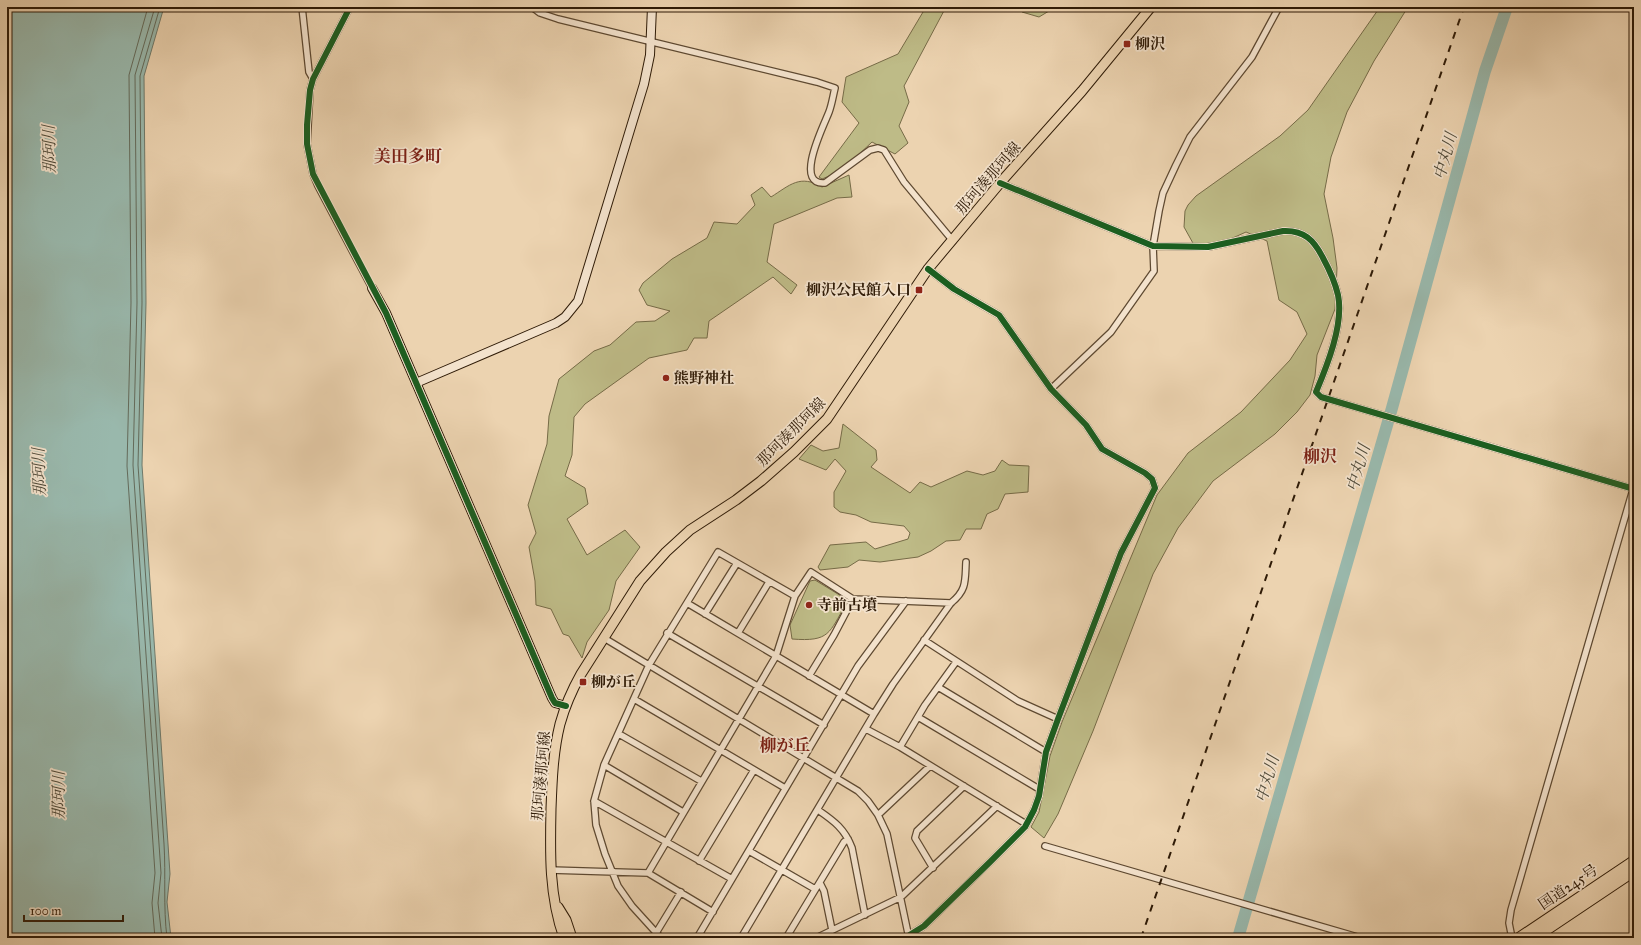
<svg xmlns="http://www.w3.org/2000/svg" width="1641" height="945" viewBox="0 0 1641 945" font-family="'IM FELL Great Primer','Noto Serif JP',serif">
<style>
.green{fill:#bebb87;stroke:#766b47}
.water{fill:#99b8ac;stroke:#6f796a}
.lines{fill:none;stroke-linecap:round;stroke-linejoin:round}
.shore{stroke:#646a5a;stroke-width:1}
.river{stroke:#99b8ac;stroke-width:12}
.street-casing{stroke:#5e4931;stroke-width:8}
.secondary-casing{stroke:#2f1b07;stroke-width:10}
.primary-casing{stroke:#2f1b07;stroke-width:11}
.highway-casing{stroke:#2f1b07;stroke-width:12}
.street{stroke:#f3e2cc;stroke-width:5.5}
.secondary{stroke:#f3e2cc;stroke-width:8}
.primary{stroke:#ecd3b0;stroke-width:9}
.highway{stroke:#ecd3b0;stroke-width:10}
.rail{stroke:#2f1b07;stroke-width:2;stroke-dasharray:7 7;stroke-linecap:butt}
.cycleway-casing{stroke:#f3e2cc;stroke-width:8}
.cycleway{stroke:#1b5e20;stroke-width:6}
.poi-dot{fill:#8f2418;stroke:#f3e2cc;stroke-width:1.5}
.labels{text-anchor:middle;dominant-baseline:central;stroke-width:3.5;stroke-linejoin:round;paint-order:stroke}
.poi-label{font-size:15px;font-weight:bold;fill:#2f1b07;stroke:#f3e2cc;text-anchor:start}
.street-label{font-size:15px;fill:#2f1b07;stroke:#f3e2cc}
.water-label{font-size:16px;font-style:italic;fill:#4f4a39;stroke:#f3e2cc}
.quarter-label{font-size:17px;font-weight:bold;fill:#7a1f14;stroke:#f3e2cc}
</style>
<rect width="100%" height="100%" fill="#ecd3b0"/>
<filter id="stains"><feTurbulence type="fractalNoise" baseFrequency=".005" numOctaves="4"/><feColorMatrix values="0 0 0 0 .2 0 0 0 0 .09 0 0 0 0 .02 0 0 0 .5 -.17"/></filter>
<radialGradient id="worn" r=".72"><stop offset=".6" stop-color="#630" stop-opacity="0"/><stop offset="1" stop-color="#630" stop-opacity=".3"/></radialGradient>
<path class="green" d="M926,7H946L904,86L909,102L899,126L908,143L895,154L872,142C857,156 842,172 822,179L819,177L859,123L842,102L846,77L898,54Z
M1018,7H1050L1049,11L1039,17L1022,12Z
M1380,7H1408L1374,61L1347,112L1331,157L1324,194L1333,238L1337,268L1335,309L1317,355L1315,376L1310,395L1297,412L1275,434L1213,481L1178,528L1153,574L1093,731L1058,814L1044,838L1031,827L1039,812L1050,756L1062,722L1157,495L1188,453L1241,412L1290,360L1307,334L1297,312L1279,300L1267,241L1246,232L1226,241L1194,245L1184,227L1185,211L1188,205L1196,196L1280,136L1308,110Z
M849,175L852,197L837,198L774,224L767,262L797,285L791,294L773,277L709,321L707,338H694L687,350L649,358L585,404L574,417L572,455L565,476L585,488L588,504L567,519L587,555L625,530L640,547L616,581L609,610L587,642L582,658L569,636L563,634L551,609L536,605L535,581L529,547L536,533L528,505L547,444L549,416L559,379L594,351L610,345L636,322L655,321L670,311L647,305L639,290L643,283L672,259L707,238L714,222L737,224L755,205L751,195L762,187L771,197C790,185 800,174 822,187Z
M843,424L876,450L877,460L871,467L910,493L920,482L931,487L967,471L983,475L995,471L1002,460L1009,465L1029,466L1028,492L1005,494L998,509L987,514L981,529H966L960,540L946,541L931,551L918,557L880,562L859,560L848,567L820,570L818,567L830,545L866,542L875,549L908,539L910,533L904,526L871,522L856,515L840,512L834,507V492L846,471L835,459L826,470L799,459L811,445L823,451L839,448Z
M815,580L846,599V604C829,633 830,642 792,639L790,625L810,581Z"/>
<path class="water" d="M7,7H164L144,76L146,303L142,465L168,844L170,874L167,902L171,938H7Z"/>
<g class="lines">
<path class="shore" d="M148,7L129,75L131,303L127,466L153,844L155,873L152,903L155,938
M155,7L135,75L137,303L133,465L159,844L161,873L158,903L162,938
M160,7L140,76L142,303L138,465L164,844C166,876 163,906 167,938"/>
<path class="river" d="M1238,938L1392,408L1485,71L1507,7"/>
<g class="street-casing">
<path id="street" d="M302,7L309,72L313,79
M350,7L313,79L310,90L307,144L313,174L318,186L372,288
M532,7L540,13L558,19L817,82L835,88C833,96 832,104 829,112C824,125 793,186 825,183L870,150L878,148L884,150L904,182L953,241
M1000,183L1153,246L1208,247L1283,231C1304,230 1314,240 1323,258C1329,269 1335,282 1338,295C1344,324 1327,366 1316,392L1321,397L1634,489
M1051,389L1111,332L1154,271L1153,246L1159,211L1163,193L1176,165L1190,137L1252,57L1279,7
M687,603L874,714
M705,614L737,563
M667,633L824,725
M738,633L769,582
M604,638L858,791L868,801L878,815L887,834L909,938
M924,640L1018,701L1058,719
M809,676L834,635L853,599
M938,687L1046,752
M634,699L785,788
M918,717L1039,789
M866,729L900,747L1026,824
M619,734L701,781
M900,747L925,705L956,662
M604,765L683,812
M594,801L732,879
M818,810C834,821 845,829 852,848L865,915
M878,815L930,766
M1045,846L1361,938
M749,851L815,889
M699,861L754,770
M933,868L915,838L917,831L964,786
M550,870L648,873L713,912
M648,873L776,656L795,596L811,572L853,599L951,603
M820,883L824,891L832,930
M656,933L681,892
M908,936L924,926L990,862L1025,827L1034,810L1039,796L1046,752L1058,719L1121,553L1155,488L1152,479L1145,473L1102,449L1086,425L1051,389L999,315L954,289L928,269
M661,938L632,906L618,886L605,854L596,825L594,801L604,765L649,665L718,552L795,596
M697,938L858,666L906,601
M741,938L874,714L893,684L951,603C967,590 965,581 966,562
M786,938L844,842L848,839
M816,938L901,897L997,806
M1512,938L1509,923L1511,910L1634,486"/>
</g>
<g class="secondary-casing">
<path id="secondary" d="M372,288L386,313L552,698L555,703L566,706
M416,383L556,323L565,317L578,301L644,84L650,55L652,7"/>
</g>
<g class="primary-casing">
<path id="primary" d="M558,907L566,920L572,938
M564,938C549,896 550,853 551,809C552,781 553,752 560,724C565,706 572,690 581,674L640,581L666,552L690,530L736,500L761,481L794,452L827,419L928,269L1000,183L1082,91L1151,7"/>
</g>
<g class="highway-casing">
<path id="highway" d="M1519,938L1634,861
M1534,938L1634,871"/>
</g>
<use href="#street" class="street"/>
<use href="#secondary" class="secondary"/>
<use href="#primary" class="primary"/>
<use href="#highway" class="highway"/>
<path class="rail" d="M1141,938L1464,7"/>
<g class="cycleway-casing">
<path id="cycleway" d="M350,7L313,79L310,90L307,125V144L313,174L386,313L552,698L555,703L566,706
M1000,183L1153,246L1208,247L1283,231C1304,230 1314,240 1323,258C1329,269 1335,282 1338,295C1344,324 1327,366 1316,392L1321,397L1634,489
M908,936L924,926L990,862L1025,827L1034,810L1039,796L1046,752L1058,719L1121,553L1155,488L1152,479L1145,473L1102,449L1086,425L1051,389L999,315L954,289L928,269"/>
</g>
<use href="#cycleway" class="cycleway"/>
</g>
<g class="poi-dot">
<rect x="1123" y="40" width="8" height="8" rx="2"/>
<rect x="915" y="286" width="8" height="8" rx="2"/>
<circle cx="666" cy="378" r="4"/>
<circle cx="809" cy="605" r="4"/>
<rect x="579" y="678" width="8" height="8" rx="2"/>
</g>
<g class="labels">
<g class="poi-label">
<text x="1135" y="44">柳沢</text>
<text x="911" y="290" text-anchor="end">柳沢公民館入口</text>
<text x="674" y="378">熊野神社</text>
<text x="817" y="605">寺前古墳</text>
<text x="591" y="682">柳が丘</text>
</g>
<g class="street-label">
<text transform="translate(988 178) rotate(-49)">那珂湊那珂線</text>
<text transform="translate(791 432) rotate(-45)">那珂湊那珂線</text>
<text transform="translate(541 776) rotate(-85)">那珂湊那珂線</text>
<text transform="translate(1568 887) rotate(-34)">国道245号</text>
</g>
<g class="water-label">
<text transform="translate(49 149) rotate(-91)">那珂川</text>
<text transform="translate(1445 156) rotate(-75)">中丸川</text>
<text transform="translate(1358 468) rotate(-74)">中丸川</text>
<text transform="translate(39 472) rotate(-92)">那珂川</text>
<text transform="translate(1267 779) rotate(-74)">中丸川</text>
<text transform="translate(58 795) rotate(-90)">那珂川</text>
</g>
<g class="quarter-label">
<text x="408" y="156">美田多町</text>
<text x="1320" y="456">柳沢</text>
<text x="785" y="745">柳が丘</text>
</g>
</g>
<rect width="1641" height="945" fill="none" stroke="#ecd3b0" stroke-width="24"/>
<rect x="8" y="8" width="1625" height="929" fill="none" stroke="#2f1b07" stroke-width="2"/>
<rect x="12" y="12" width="1617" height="921" fill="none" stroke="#2f1b07"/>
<path d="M24 915v6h99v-6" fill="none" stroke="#2f1b07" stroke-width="2"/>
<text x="30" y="915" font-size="12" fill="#2f1b07" stroke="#f3e2cc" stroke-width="3" paint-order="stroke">100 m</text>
<rect width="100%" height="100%" filter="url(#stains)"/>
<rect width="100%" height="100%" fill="url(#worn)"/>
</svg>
